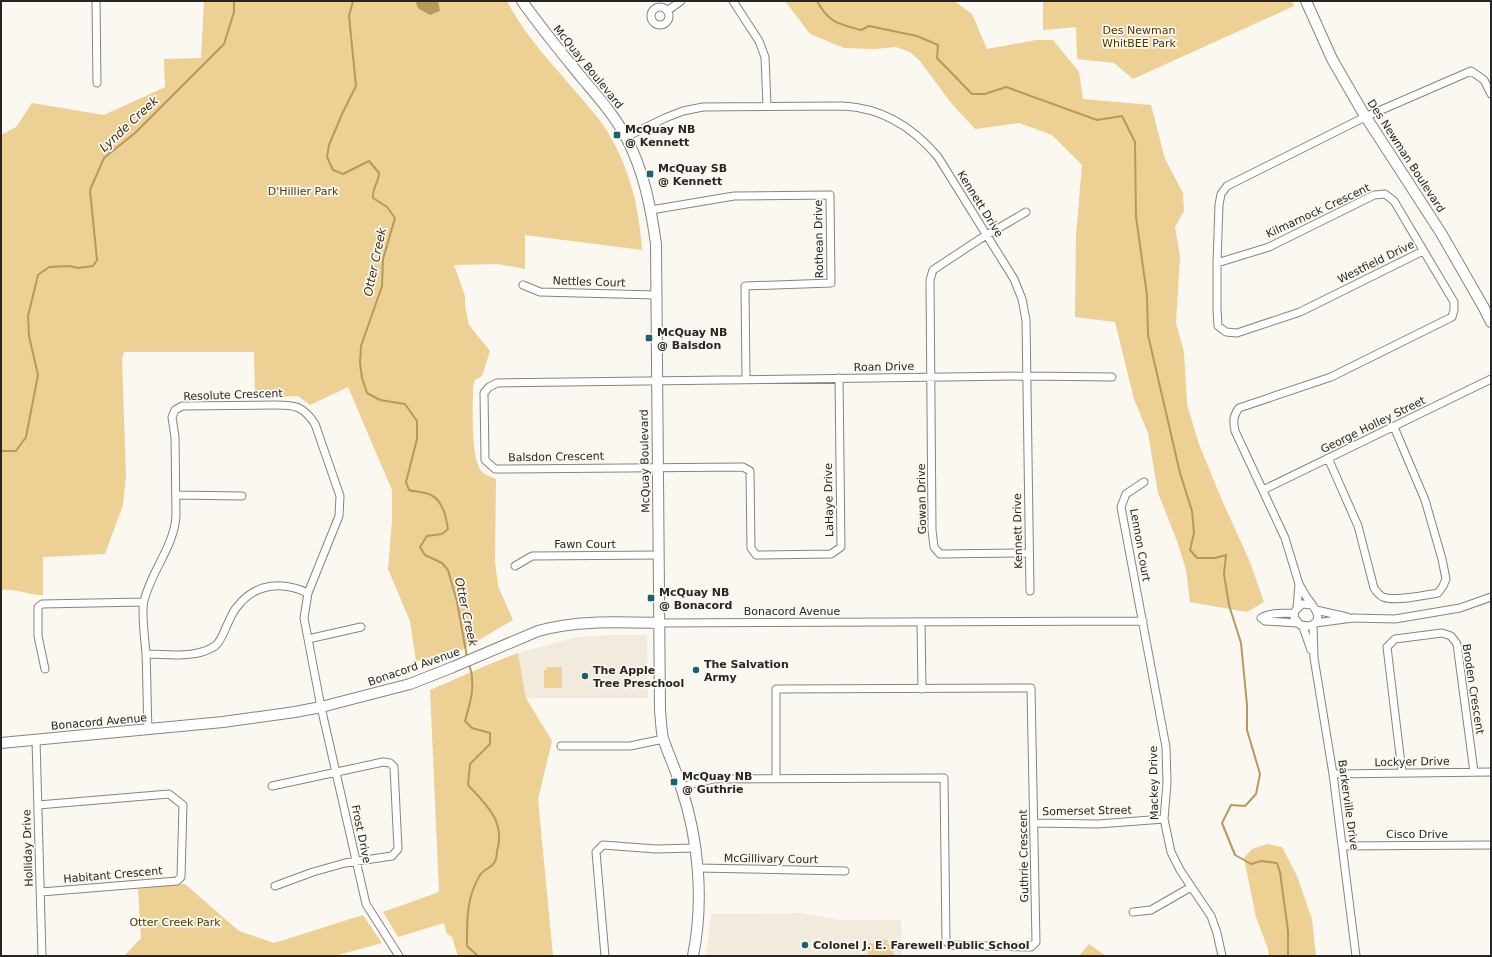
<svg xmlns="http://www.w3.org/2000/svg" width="1492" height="957" viewBox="0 0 1492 957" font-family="'DejaVu Sans',sans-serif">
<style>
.built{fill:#f2ebdd}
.green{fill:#edd094}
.water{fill:#b6995d}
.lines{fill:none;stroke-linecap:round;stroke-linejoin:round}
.stream{stroke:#b6995d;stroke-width:2}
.street-casing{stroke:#87847e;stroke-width:9}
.secondary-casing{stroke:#87847e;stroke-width:12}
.street{stroke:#fff;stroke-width:7}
.secondary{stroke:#fff;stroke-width:10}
.poi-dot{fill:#1a6172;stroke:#fbf8f1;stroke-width:1.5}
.labels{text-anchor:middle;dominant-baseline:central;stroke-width:3.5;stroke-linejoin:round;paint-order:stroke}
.park-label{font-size:11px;fill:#4c3804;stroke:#fbf8f1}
.street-label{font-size:11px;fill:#272624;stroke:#fbf8f1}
.poi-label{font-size:11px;font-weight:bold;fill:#272624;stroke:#fbf8f1;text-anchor:start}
.water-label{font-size:12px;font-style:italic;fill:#3e3115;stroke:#fbf8f1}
</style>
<rect width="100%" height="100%" fill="#fbf8f1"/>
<path class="built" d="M611,635H647L648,698H526L518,653L577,637Z
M801,913L839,920H901L902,956H706L711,914Z"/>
<path class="green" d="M204,1H507C526,38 557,69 583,100C590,109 598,117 604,126C629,165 639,205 642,250L525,235V269L498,264L454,265L465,296V306L469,325L490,351L482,376L475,380L473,386C473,406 470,459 482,472C485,475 492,477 496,479L495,561L498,586L513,620L458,652L442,657L416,661L410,621L388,569L392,520V490L348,387L310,405L298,396L255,398L254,352H124L122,359L126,476L123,505L105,554L43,557V595C29,595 15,588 1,590V135L16,127L32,103L104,115L165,87L164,59L201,58Z
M785,1H954L972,14L987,49L1036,40H1053L1079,72L1083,99L1151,105L1165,159L1183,193L1184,211L1175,227L1180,256L1176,323L1184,352L1187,404L1199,444L1221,498L1250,562L1264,602L1247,612L1190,602L1186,570L1177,541L1158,493L1148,433L1134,399L1115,322L1075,317L1076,236L1082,165L1052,135L1019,123L975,129L951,103L920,61L910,52L896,47L875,49L844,48L810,34Z
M1043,1H1292L1294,6L1133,79L1114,63L1077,59L1076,27L1043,30Z
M518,653L526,698L552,741L538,799L553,956H458L452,937L447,934L444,923L398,937L383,912L439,892L430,690L492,663Z
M547,667H562V688H544V670H547Z
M1267,844L1282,847L1297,876L1312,919L1316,956H1269L1268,949L1256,917L1244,858L1252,849Z
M185,884L239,931L274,943L363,915L382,943L334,956H124L141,938L138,889Z
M883,939L888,940L887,944L893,945L894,950L893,956H868L869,942L873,944L882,942Z
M1089,944L1106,956H1079Z"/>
<path class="water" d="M417,1H438L440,11L430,15L419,9L416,4Z"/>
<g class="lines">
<path class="stream" d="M353,1L349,16L356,86L342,114L329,145L327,157L333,170L343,174L369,161L379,173C379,182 372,188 373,198L387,207L395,218L383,259L382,286L361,346L360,363L362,378L367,393L380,400L405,404L417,421V439L406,482L409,490C415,492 426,492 431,495C443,501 446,517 448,529L442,534L427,536L420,547L425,555L442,563L448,570L457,602L467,657
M817,1C829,23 839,24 861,30L869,26L917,36L938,45L937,58L972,94H985L1006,87L1097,120L1122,116L1135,142L1136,217L1147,295L1148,335L1180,473L1192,511L1194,533L1190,550L1197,558H1215L1226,555L1224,574L1229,605L1241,643L1247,705V730L1260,774L1256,794L1245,806L1231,805L1222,823L1235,855L1251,864L1261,861L1277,863L1280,872L1288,931V956
M1,451H16L26,437L38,375L29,336L28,316L38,275L49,267L69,266L78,268L93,266L97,260L90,190L104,158L135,133L224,44L234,12V1
M469,663C476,685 471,700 465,721L472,728L490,733V744L470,764L468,785C486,804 506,822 497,851C497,854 496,860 494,863C491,868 483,870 480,875C466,898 467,921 467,946L478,956"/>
<g class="street-casing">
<path id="street" d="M96,1L97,83
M733,1L759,41L765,57L767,106
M651 16a9 9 0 1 1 18 0a9 9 0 1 1-18 0Z
M667,11L681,1
M626,137L665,118L683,111L703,107L843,106C883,108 913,127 938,157L1014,279L1022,299L1026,320L1030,591
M651,210L734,196L830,195L831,283L745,286L746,379
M1026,212L980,239L933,270L930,280L932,530L934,547L940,554L1029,553
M1423,251L1300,312L1237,333L1226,332L1218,326L1217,309V263L1219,205L1221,194L1227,186L1365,117L1471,71L1484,80L1491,94
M1217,263L1269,247L1374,195L1385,194L1394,201L1454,302V310L1452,317L1331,377L1239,408C1233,416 1233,421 1235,431L1285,538L1299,584L1297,608
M523,285L540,292L656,295
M839,378L841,547L831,554L756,555L751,548L750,471L743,467L495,469L485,460L484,393L489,387L497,383L1027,376L1112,377
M1328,458L1358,526L1374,588C1376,591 1379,595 1383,597C1396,602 1424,595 1438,593L1443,586L1446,579L1442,559L1425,500L1394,427
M1144,482L1126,494L1121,507L1166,747L1167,783L1164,819L1171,852L1180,870L1211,916L1217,933L1222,956
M1263,490L1491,379
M176,495L242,496
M515,566L532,556L659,555
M1299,584C1303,591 1306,597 1311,603C1317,612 1323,620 1310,626L1300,625L1294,617L1295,611L1302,604L1312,605
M1316,610L1347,617
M1294,613C1284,614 1269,612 1261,618L1265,621L1297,623
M659,623L1143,621
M921,623L922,689
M1315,623L1353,618L1395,619L1460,608L1491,597
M1313,625L1314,658L1333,774L1356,956
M1303,627L1311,650
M308,639L361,627
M146,654C168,654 196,659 215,646C221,642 225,629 228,623C231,617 233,611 237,607C255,583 282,581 308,593
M45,669L38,636V607L42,604L143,602
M148,729C147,704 147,678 146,653C145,641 141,611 144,601C151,571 174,547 176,516L175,437L172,417L175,410L182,406L275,405C296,405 303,406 315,424L340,496L339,516L308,593L304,618L321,707L366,904L399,956
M36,740L42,956
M561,746H630L664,739
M1402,772L1387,647L1395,639L1442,633L1451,636L1457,644L1474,772
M1333,774L1491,772
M272,786L383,762L390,763L394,767L398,849L392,856L345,863L313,872L275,886
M681,787L713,779L944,778L946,941L950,945L1031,947L1036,942L1031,688L776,689V778
M38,805L169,794L183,805L181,877L177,881L41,892
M1035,823L1098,824L1164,819
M1342,846L1491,845
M697,868L845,871
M1133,912L1151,910L1191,887
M605,956L596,852L603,845L656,849L695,848"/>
</g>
<g class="secondary-casing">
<path id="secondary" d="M522,1C541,28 561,52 582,78C598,97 615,116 627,139C644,172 651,208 656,244L660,711C661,719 661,729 663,738C668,754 676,770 681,787C699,840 704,901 693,956
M1306,1L1332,59L1362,111L1441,233L1484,308L1491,322
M1,743L223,722L295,712L321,707L410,684L453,667L538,631C575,620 620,622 659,623"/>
</g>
<use href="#street" class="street"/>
<use href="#secondary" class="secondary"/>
</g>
<g class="poi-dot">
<rect x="613" y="131" width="8" height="8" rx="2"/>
<rect x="646" y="170" width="8" height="8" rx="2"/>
<rect x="645" y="334" width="8" height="8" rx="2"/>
<rect x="647" y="594" width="8" height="8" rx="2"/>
<circle cx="696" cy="670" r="4"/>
<circle cx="585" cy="676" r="4"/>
<rect x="670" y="778" width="8" height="8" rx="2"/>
<circle cx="805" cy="945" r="4"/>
</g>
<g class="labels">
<g class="park-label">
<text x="1139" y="30">Des Newman<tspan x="1139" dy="13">WhitBEE Park</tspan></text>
<text x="303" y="191">D'Hillier Park</text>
<text x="175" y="922">Otter Creek Park</text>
</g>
<g class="street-label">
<text transform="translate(588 67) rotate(51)">McQuay Boulevard</text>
<text transform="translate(1406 156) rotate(57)">Des Newman Boulevard</text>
<text transform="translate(980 204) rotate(58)">Kennett Drive</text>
<text transform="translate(1318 211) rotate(-25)">Kilmarnock Crescent</text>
<text transform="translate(819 239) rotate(-91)">Rothean Drive</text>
<text transform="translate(1376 262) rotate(-26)">Westfield Drive</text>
<text transform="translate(589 282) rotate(2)">Nettles Court</text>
<text transform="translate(884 367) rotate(-1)">Roan Drive</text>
<text transform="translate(233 395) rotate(-2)">Resolute Crescent</text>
<text transform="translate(1373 425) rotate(-26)">George Holley Street</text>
<text transform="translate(556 457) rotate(-1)">Balsdon Crescent</text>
<text transform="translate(645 461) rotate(-91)">McQuay Boulevard</text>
<text transform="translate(922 499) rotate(-91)">Gowan Drive</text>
<text transform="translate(829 500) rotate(-91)">LaHaye Drive</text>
<text transform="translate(1018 531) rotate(-91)">Kennett Drive</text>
<text x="585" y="544">Fawn Court</text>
<text transform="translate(1140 545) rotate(80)">Lennon Court</text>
<text x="792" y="611">Bonacord Avenue</text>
<text transform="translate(414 667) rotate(-19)">Bonacord Avenue</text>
<text transform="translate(1473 689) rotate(81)">Broden Crescent</text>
<text transform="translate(99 722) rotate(-5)">Bonacord Avenue</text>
<text transform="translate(1412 762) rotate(-1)">Lockyer Drive</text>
<text transform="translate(1154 783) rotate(-91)">Mackey Drive</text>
<text transform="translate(1348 805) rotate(82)">Barkerville Drive</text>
<text transform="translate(1087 811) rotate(-1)">Somerset Street</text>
<text transform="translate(361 834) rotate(78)">Frost Drive</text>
<text x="1417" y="834">Cisco Drive</text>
<text transform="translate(28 848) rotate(-92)">Holliday Drive</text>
<text transform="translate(1024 856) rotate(-91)">Guthrie Crescent</text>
<text transform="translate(771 859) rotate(1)">McGillivary Court</text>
<text transform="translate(113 875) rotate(-5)">Habitant Crescent</text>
</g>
<g class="poi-label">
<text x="625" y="129">McQuay NB<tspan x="625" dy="13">@ Kennett</tspan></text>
<text x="658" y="168">McQuay SB<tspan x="658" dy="13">@ Kennett</tspan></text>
<text x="657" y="332">McQuay NB<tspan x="657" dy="13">@ Balsdon</tspan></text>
<text x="659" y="592">McQuay NB<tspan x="659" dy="13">@ Bonacord</tspan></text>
<text x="704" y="664">The Salvation<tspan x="704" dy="13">Army</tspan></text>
<text x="593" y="670">The Apple<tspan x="593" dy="13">Tree Preschool</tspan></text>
<text x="682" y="776">McQuay NB<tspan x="682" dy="13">@ Guthrie</tspan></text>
<text x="813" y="945">Colonel J. E. Farewell Public School</text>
</g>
<g class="water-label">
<text transform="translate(129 124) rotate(-43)">Lynde Creek</text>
<text transform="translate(375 262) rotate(-78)">Otter Creek</text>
<text transform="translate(466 612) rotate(78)">Otter Creek</text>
</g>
</g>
<rect width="1492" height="957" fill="none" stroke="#272624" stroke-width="4"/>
</svg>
